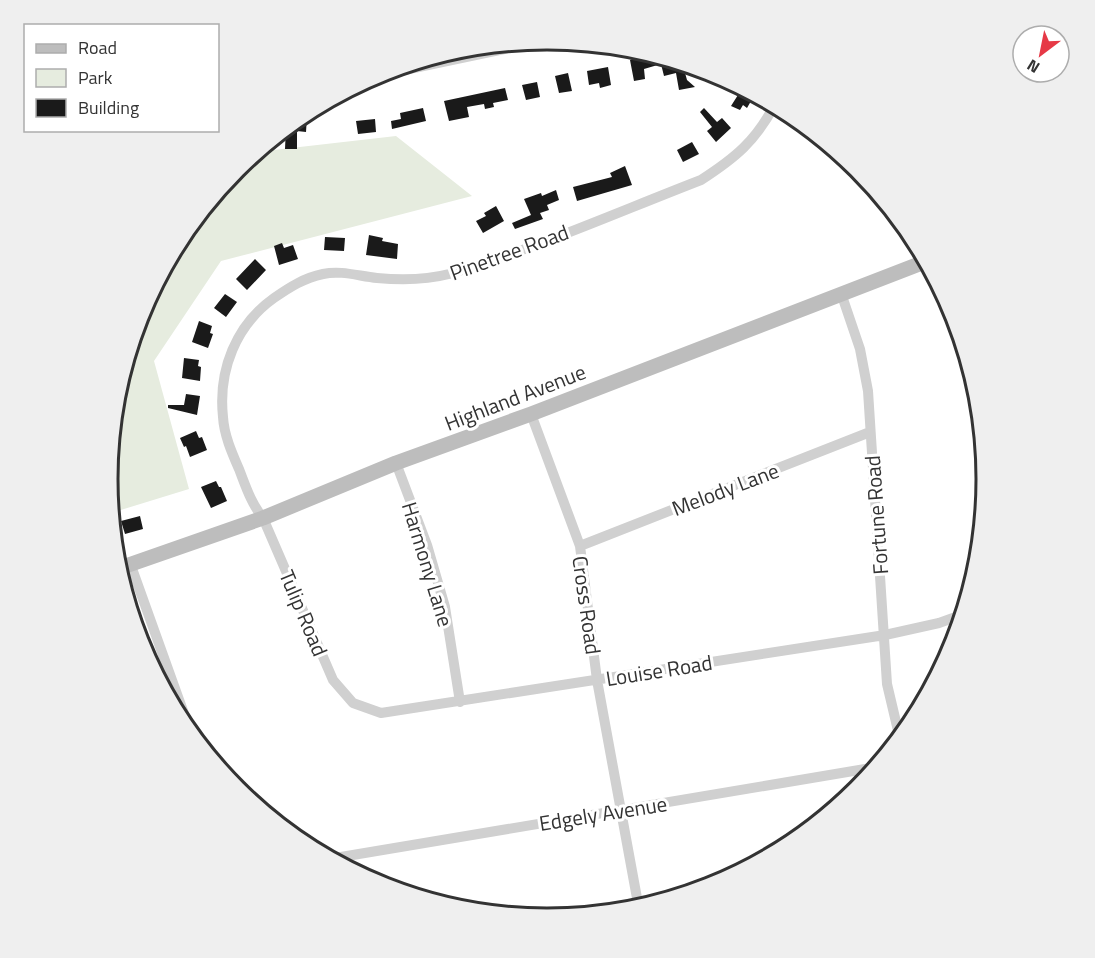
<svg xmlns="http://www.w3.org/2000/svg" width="1095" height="958" viewBox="0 0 1095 958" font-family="'Titillium Web',sans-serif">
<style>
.green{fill:#e6ecdf}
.building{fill:#1a1a1a}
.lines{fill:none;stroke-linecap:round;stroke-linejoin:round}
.street{stroke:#d0d0d0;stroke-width:10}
.secondary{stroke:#bdbdbd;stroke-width:15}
.labels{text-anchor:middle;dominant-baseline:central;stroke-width:6;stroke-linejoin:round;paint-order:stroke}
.street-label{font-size:21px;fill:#333;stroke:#fff}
.rim{fill:none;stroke:#333;stroke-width:3}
</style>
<rect width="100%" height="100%" fill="#fff"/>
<path class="green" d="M396,136L472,196L221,261L154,361L189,489L111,513L108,479L116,393L141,310L182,234L237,168L256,152Z"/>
<path class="building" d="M659,55L682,62L687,80L695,87L679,90L676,73L664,76L661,64L644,69L645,79L634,81L630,60L647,57V59Z
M608,67L611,85L600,88L599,83L589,85L587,71Z
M568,73L572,91L559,93L555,76Z
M537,82L540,97L526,100L522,85Z
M743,87L755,94L747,108L743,105L740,110L731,106Z
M505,88L508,100L493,103L494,107L485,109L484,104L467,107L469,117L449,121L444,101Z
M423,108L426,121L392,129L391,121L401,119L400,113Z
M704,108L717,122L722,118L731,128L716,142L707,131L712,127L700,112Z
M300,116H307L306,132L297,131V149H285L286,127Z
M375,119L376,132L358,134L356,121Z
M692,142L699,154L683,162L677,150Z
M625,166L632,185L577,201L573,187L612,177L610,173Z
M556,190L559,200L547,205L549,210L540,213L543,219L515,229L512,223L531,215L524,199L541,193L542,196Z
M496,206L504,221L483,233L476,221L486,216L484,213Z
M369,235L383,238L382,241L398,244L397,259L366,255Z
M325,237L345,238L344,251L324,250Z
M282,243L284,248L293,245L298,259L279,265L274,246Z
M255,259L266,270L247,290L236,279Z
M225,294L237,302L226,317L214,308Z
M199,321L212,326L210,333L213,334L208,348L192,342Z
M184,358L199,360L198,366L201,367L200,381L182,378Z
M186,394L200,396L197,415L168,408V405H184Z
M196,431L199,438L202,437L207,450L190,457L186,446L184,447L180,438Z
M216,481L219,487H221L227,501L211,508L201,487Z
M140,516L143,529L125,534L121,521Z"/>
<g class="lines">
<path class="street" d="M371,77L552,39
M775,104C756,141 735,158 701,180C618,212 535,249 449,274C426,280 400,280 377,278C358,276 341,270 323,274C304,278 290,287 274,298C236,325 218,370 223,417C224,435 232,453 239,469C246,487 251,503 263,518L333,680L353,703L381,713L885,635L939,623L964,614
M841,293L860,349L868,391L887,684L900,739
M531,414L580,546L597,680L639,909
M396,463L427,545L445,607L460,702
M580,546L870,432
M130,563L192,736
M329,859L877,767"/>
<path class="secondary" d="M117,569L263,518L396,463L531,414L927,261"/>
</g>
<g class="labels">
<g class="street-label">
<text transform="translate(509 252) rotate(-20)">Pinetree Road</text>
<text transform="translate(515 397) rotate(-21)">Highland Avenue</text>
<text transform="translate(725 489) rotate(-21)">Melody Lane</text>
<text transform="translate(876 515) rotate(-94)">Fortune Road</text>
<text transform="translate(428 564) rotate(73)">Harmony Lane</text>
<text transform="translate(587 605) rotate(82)">Cross Road</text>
<text transform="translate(304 613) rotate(67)">Tulip Road</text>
<text transform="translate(659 670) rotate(-9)">Louise Road</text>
<text transform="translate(603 813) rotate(-9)">Edgely Avenue</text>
</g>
</g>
<path d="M0 0H1095V958H0ZM118 479a429 429 0 1 1 858 0a429 429 0 1 1-858 0Z" fill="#efefef" fill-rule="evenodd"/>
<path class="rim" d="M118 479a429 429 0 1 1 858 0a429 429 0 1 1-858 0Z"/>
<rect x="24" y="24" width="195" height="108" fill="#ffffff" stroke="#adadad" stroke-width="1.5"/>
<rect x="36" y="44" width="30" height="9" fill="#bdbdbd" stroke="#adadad" stroke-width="1.5"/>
<text x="78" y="54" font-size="18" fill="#333333">Road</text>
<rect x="36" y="69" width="30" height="18" fill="#e6ecdf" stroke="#adadad" stroke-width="1.5"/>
<text x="78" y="84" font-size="18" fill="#333333">Park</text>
<rect x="36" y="99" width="30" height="18" fill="#1a1a1a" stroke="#adadad" stroke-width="1.5"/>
<text x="78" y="114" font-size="18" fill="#333333">Building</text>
<g transform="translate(1041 54) rotate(212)"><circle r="28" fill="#ffffff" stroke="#adadad" stroke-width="1.5"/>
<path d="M0-4.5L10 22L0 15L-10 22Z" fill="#e63946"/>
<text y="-9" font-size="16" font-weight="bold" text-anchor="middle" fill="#333333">N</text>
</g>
</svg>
